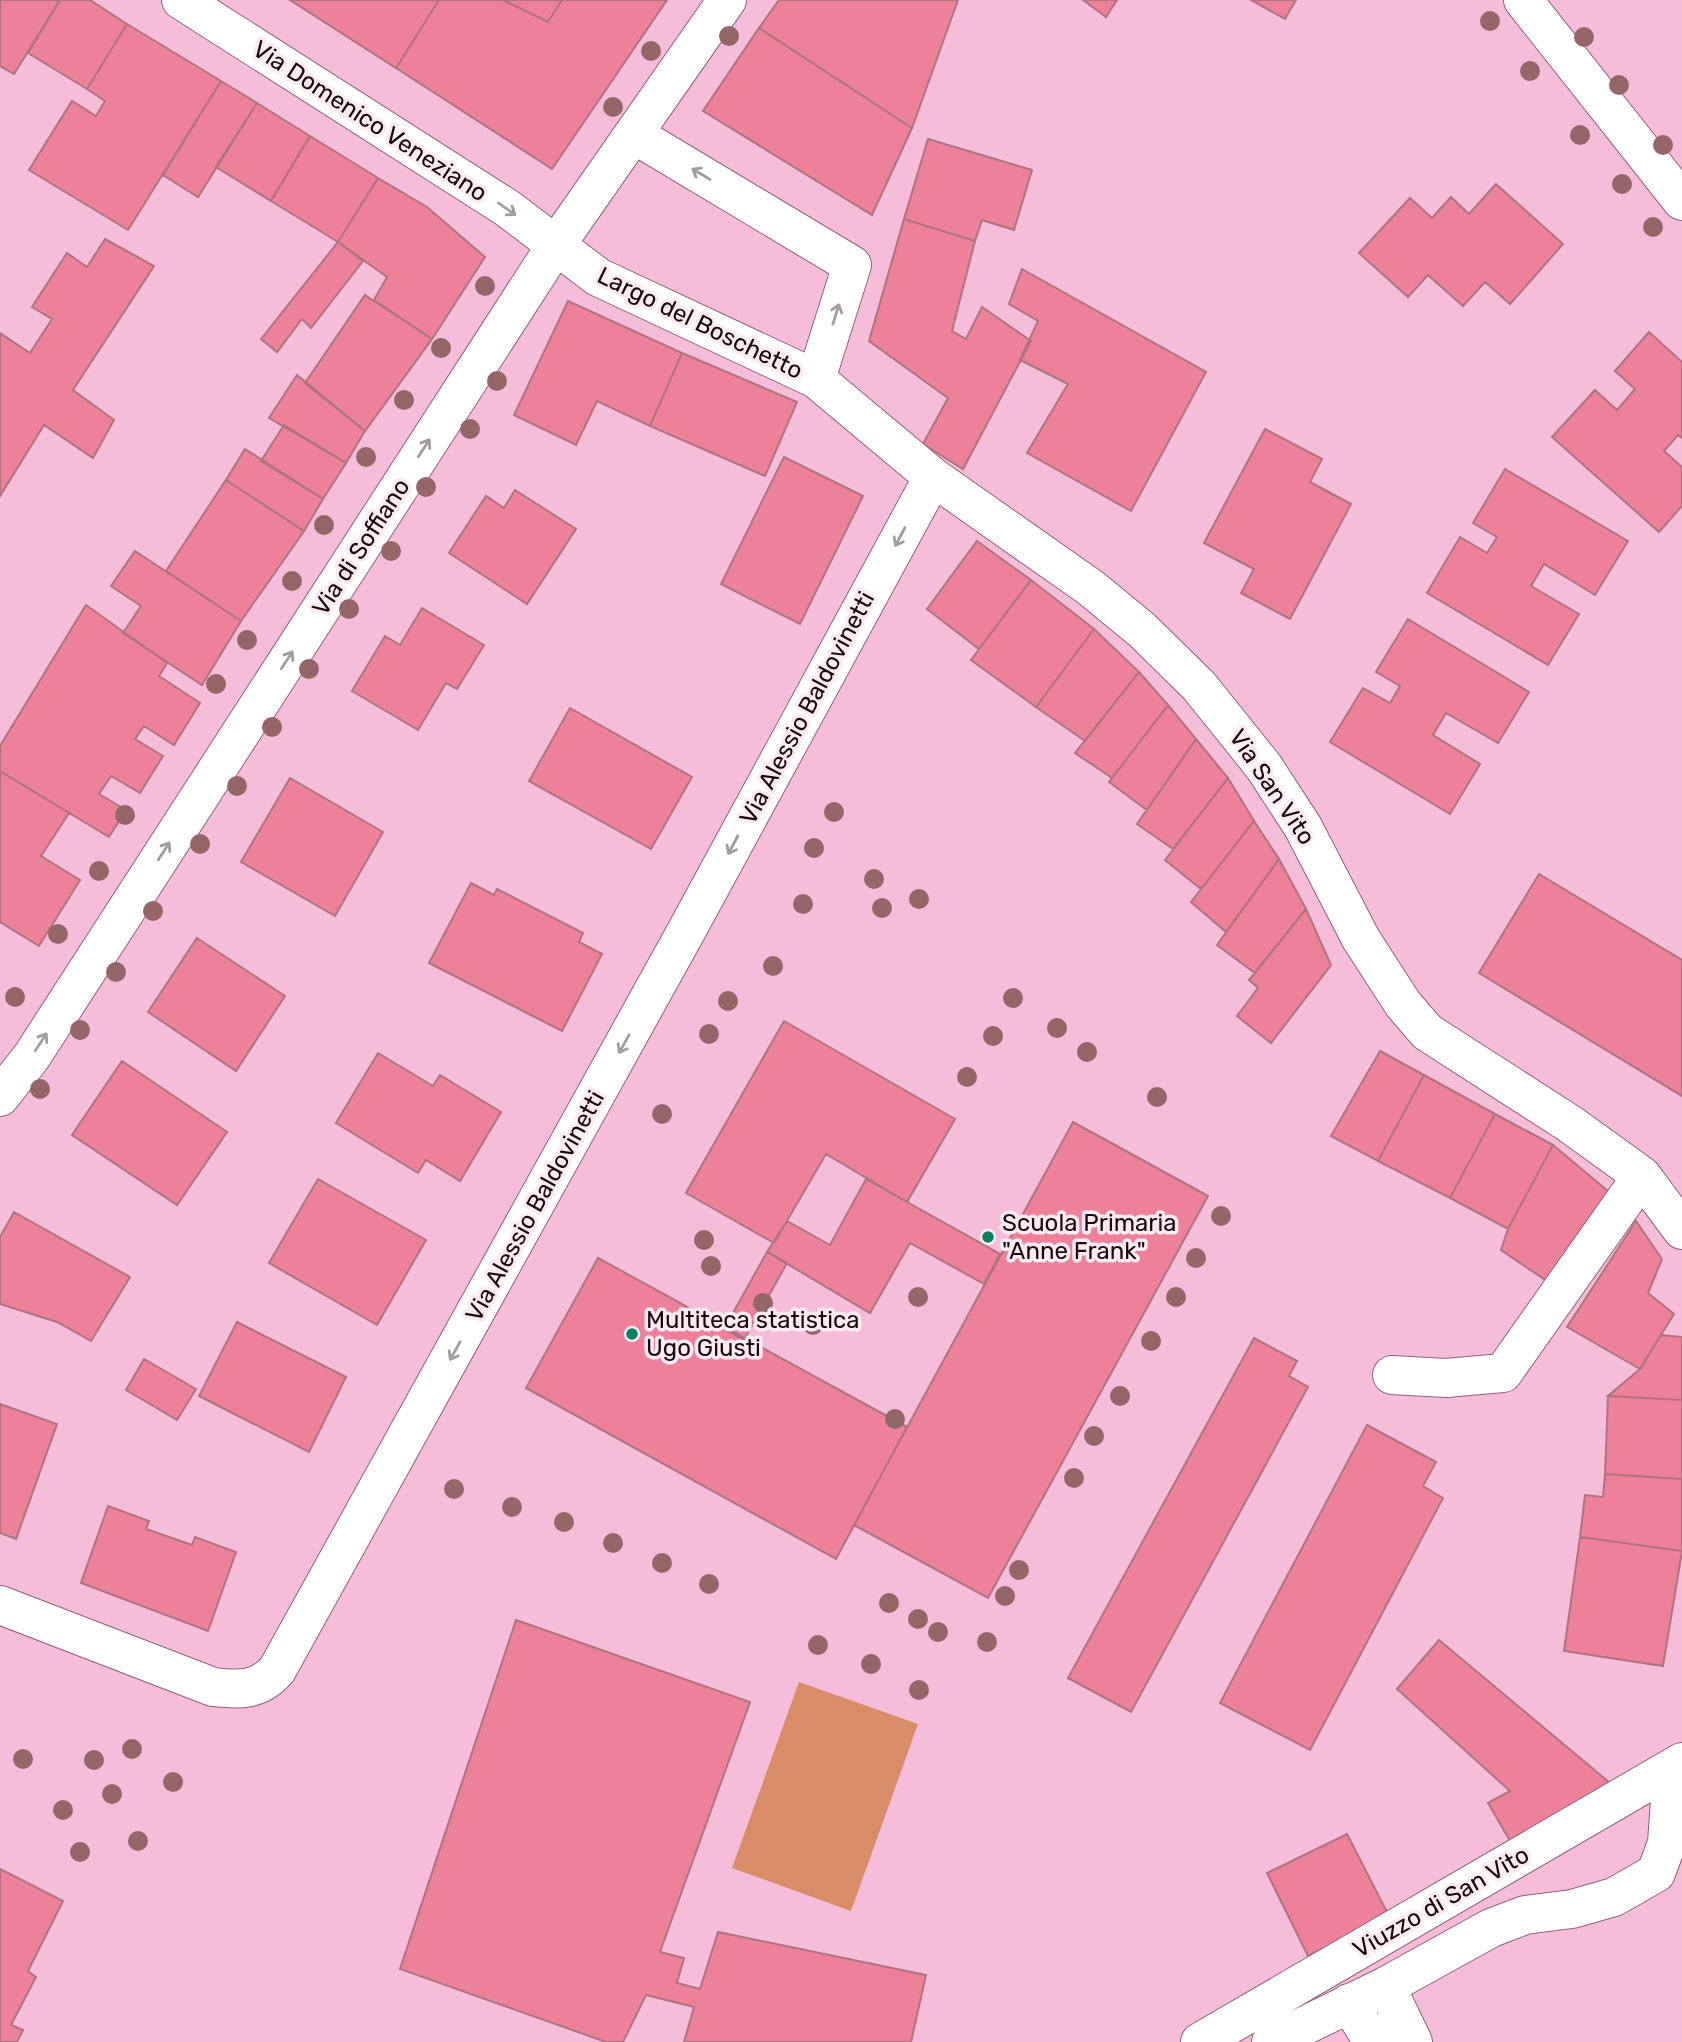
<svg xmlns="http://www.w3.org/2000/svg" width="1682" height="2042" viewBox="0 0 1682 2042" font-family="Rubik,sans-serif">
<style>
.green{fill:#d88d68}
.building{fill:#ed819a;stroke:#af7480;stroke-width:2}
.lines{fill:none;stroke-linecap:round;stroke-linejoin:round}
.minor-casing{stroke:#93607b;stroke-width:40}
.minor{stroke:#fff;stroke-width:38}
.tree{fill:#946668}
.oneway{stroke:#a39ca0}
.poi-dot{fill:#0b805f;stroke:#fdebf4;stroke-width:2.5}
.labels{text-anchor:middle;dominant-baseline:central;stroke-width:7;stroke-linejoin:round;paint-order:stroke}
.street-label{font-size:24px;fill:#190711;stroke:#fdebf4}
.poi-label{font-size:24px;fill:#190711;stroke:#fdebf4;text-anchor:start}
</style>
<rect width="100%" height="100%" fill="#f5bdda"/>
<path class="green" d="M799,1682L918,1724L851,1911L732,1868Z"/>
<path class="building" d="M0,0H60L14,74L0,66Z
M60,0H90L127,24L87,89L28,53Z
M290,0H439L396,68Z
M439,0H503L548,22L562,0H667L552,169L396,68Z
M503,0H562L548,22Z
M779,0H958L912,128L759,28Z
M1083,0H1117L1106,17Z
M1251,0H1296L1285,19Z
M127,24L221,81L128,230L29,170L72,101L96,116L105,101L87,89Z
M759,28L912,128L872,215L703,111Z
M221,81L257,103L198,197L163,175Z
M257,103L310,136L271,201L216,167Z
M310,136L378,178L338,242L271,201Z
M928,139L1032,170L1014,230L982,220L975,241L904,219Z
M378,178L427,207L485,257L432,339L374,300L387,277L338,242Z
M1496,184L1563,244L1510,304L1485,282L1463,306L1428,275L1408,297L1359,253L1410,198L1432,218L1451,197L1469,214Z
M904,219L975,241L952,331L966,339L982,307L1031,341L963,469L923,444L948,398L869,341Z
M105,239L154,266L73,390L114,420L93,458L44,425L0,496V333L30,353L52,319L32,307L67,253L87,267Z
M338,242L363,261L311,328L302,319L277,352L261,339Z
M1022,269L1206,372L1131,511L1027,453L1068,384L1020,360L1038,321L1009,304Z
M365,295L432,339L365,431L305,383Z
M568,301L682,353L650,426L597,401L576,445L514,415Z
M1649,332L1682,362V438L1678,435L1664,451L1682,467V506L1659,532L1552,437L1595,390L1617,410L1635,389L1615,371Z
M682,353L797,402L765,476L650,426Z
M297,375L365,431L346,463L269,418Z
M284,425L346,463L323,499L261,461Z
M1265,429L1322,459L1310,482L1351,504L1290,619L1241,593L1254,569L1204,543Z
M245,449L323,499L304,531L226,480Z
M784,457L863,496L800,624L721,584Z
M1505,469L1628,541L1595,595L1544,564L1531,586L1579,614L1548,665L1427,593L1460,537L1487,553L1497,537L1473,523Z
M226,480L304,531L241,621L166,571Z
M515,490L576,529L527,604L449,553L486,496L504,508Z
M977,541L1031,580L979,649L927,609Z
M135,551L241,621L202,685L123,633L141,606L111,586Z
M1031,580L1094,629L1036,707L971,660Z
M86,605L167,663L159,676L200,703L174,745L144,726L135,739L163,756L140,793L111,776L99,794L126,810L109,837L0,771V746Z
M422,608L484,645L457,689L446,683L418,730L352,691L385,636L400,645Z
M1408,619L1529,692L1498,743L1446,713L1433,735L1480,764L1450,814L1330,742L1363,688L1390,703L1400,686L1376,672Z
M1094,629L1139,672L1085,741L1036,707Z
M1139,672L1168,705L1112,778L1075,753Z
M1168,705L1196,739L1147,810L1109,782Z
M570,708L692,777L651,849L529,781Z
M1196,739L1228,778L1173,849L1137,824Z
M0,771L69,813L41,856L80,880L39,946L0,922Z
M290,778L383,832L335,916L241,862Z
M1228,778L1254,821L1201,889L1165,860Z
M1254,821L1279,859L1226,932L1191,902Z
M1279,859L1306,909L1255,973L1217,945Z
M1539,874L1682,960V1096L1479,973Z
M471,883L494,895L497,889L583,933L579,942L602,954L562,1031L429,963Z
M1306,909L1331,965L1271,1043L1237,1016L1258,988L1249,980Z
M197,938L285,996L236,1071L148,1012Z
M784,1021L955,1119L907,1202L826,1154L774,1243L686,1193Z
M1380,1051L1424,1075L1378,1161L1331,1136Z
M378,1053L433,1086L440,1075L501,1112L460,1181L426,1160L418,1173L336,1123Z
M122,1061L227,1132L177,1205L72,1135Z
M1424,1075L1495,1114L1450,1198L1378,1161Z
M1495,1114L1553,1145L1508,1229L1450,1198Z
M1073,1122L1208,1196L988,1598L854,1525Z
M1553,1145L1615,1197L1551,1284L1501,1250L1508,1229Z
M318,1179L426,1240L377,1325L269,1263Z
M866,1179L1000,1254L984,1284L910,1243L870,1313L767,1252L787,1221L830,1245Z
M14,1212L130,1277L91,1341L57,1322L0,1304V1237Z
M1636,1221L1662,1259L1648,1293L1674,1314L1640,1369L1567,1327Z
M767,1252L787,1263L744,1340L724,1329Z
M598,1258L907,1427L836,1559L526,1388Z
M237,1322L346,1377L309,1452L199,1396Z
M1661,1335L1682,1337V1400L1608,1396L1640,1369Z
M1254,1338L1297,1361L1289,1376L1308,1387L1131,1712L1068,1678Z
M144,1359L196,1389L177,1420L126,1390Z
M1608,1396L1682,1400V1479L1605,1474Z
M0,1404L57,1424L16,1539L0,1533Z
M1367,1425L1436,1462L1423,1486L1443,1498L1310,1750L1220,1703Z
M1605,1474L1682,1479V1551L1580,1537L1585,1495L1603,1497Z
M108,1506L149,1521L146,1529L192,1545L195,1537L236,1552L208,1631L81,1583Z
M1580,1537L1682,1551L1663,1666L1564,1651Z
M516,1620L750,1702L660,1952L684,1958L677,1983L700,1989L718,1932L926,1975L911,2042H684L694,2007L646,1995L623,2042H606L400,1969Z
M1439,1640L1610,1783L1510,1841L1488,1803L1510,1791L1397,1689Z
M1347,1834L1389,1916L1308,1956L1267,1873Z
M0,1869L63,1901L28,1971L36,1977L11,2025L23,2030L17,2042H0Z"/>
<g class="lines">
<g class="minor-casing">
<path id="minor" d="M181,0L507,208L598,277L816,379L933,477L1091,588L1142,630L1199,686L1264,767L1303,827L1361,939L1403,1004L1427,1032L1570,1124L1642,1176L1682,1230
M1523,0L1682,201
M635,135L852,265L816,379
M0,1097L32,1056L556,245L727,0
M1392,1375L1446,1378L1503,1373L1642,1176
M0,1605L213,1687C239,1690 259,1691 277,1670L688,928L933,477
M1386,1986L1413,2042
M1349,2003L1373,2042
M1200,2042L1682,1762
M1271,2042L1386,1986L1491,1928L1525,1915L1572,1909L1614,1897L1656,1873L1667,1843L1671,1786L1664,1773"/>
</g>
<use href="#minor" class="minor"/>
</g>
<g class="tree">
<circle cx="1490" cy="21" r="10"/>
<circle cx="729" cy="36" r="10"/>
<circle cx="1584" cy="37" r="10"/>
<circle cx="651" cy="51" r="10"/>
<circle cx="1530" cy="71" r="10"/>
<circle cx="1619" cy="85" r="10"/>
<circle cx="613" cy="107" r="10"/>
<circle cx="1580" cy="135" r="10"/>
<circle cx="1663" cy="145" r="10"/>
<circle cx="1622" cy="184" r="10"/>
<circle cx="1653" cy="227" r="10"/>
<circle cx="485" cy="286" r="10"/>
<circle cx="441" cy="348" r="10"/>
<circle cx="497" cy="381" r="10"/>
<circle cx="404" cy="400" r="10"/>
<circle cx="470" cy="429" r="10"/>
<circle cx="366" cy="457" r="10"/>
<circle cx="426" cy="487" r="10"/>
<circle cx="324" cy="525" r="10"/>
<circle cx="391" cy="551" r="10"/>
<circle cx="292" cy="581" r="10"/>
<circle cx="349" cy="609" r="10"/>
<circle cx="247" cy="640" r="10"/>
<circle cx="309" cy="669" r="10"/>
<circle cx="216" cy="684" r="10"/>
<circle cx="272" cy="727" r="10"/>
<circle cx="237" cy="786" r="10"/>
<circle cx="834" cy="812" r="10"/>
<circle cx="125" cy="815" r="10"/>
<circle cx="200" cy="844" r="10"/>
<circle cx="814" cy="848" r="10"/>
<circle cx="99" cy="871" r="10"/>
<circle cx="874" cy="879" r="10"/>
<circle cx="919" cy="899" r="10"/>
<circle cx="803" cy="904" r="10"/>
<circle cx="882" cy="908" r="10"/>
<circle cx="153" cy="911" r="10"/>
<circle cx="58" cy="934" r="10"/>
<circle cx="773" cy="966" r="10"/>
<circle cx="116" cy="972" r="10"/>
<circle cx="15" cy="997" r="10"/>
<circle cx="1013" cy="998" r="10"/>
<circle cx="728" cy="1001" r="10"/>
<circle cx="1057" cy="1028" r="10"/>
<circle cx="80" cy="1030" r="10"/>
<circle cx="709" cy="1034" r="10"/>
<circle cx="993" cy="1036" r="10"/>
<circle cx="1087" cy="1052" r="10"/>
<circle cx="967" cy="1077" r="10"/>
<circle cx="40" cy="1089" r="10"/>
<circle cx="1157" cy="1097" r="10"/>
<circle cx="662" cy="1114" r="10"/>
<circle cx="1221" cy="1216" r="10"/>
<circle cx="704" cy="1240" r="10"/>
<circle cx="1196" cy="1258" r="10"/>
<circle cx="711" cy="1266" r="10"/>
<circle cx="918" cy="1297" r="10"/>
<circle cx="1176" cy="1297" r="10"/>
<circle cx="763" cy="1303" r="10"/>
<circle cx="813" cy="1325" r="10"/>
<circle cx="1151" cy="1341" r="10"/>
<circle cx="1120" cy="1396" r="10"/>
<circle cx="895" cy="1419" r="10"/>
<circle cx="1094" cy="1436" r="10"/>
<circle cx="1074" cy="1478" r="10"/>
<circle cx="454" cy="1489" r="10"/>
<circle cx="512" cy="1507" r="10"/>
<circle cx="564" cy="1522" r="10"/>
<circle cx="613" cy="1543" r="10"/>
<circle cx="662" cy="1563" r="10"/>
<circle cx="1019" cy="1570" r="10"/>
<circle cx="709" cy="1584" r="10"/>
<circle cx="1005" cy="1596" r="10"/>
<circle cx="889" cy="1603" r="10"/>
<circle cx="918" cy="1619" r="10"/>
<circle cx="938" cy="1632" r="10"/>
<circle cx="987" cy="1642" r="10"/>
<circle cx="818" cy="1645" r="10"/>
<circle cx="871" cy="1664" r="10"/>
<circle cx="919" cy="1690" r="10"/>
<circle cx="132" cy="1749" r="10"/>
<circle cx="23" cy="1759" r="10"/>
<circle cx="94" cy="1760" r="10"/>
<circle cx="173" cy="1782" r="10"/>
<circle cx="112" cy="1794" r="10"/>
<circle cx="63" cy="1810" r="10"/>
<circle cx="138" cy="1841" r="10"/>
<circle cx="80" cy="1852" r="10"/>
</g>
<defs><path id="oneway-shaft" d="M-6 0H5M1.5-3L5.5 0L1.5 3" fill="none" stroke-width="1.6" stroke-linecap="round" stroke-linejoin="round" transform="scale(1.75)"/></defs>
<g class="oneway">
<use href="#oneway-shaft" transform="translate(701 174) rotate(-149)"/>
<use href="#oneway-shaft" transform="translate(507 209) rotate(35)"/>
<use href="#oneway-shaft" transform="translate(836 314) rotate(-73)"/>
<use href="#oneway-shaft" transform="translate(424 448) rotate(-57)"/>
<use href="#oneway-shaft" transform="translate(900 537) rotate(118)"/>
<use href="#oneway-shaft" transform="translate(287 660) rotate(-57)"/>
<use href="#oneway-shaft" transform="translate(733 845) rotate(118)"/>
<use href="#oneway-shaft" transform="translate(164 851) rotate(-57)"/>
<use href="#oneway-shaft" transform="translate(41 1042) rotate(-57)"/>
<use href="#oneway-shaft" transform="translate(624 1044) rotate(119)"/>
<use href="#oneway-shaft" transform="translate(455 1351) rotate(119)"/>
</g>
<g class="poi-dot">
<circle cx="988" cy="1237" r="7"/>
<circle cx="632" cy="1334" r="7"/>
</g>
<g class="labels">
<g class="street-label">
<text transform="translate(370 121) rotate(33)">Via Domenico Veneziano</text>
<text transform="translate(700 323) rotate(26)">Largo del Boschetto</text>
<text transform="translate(361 547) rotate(-57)">Via di Soffiano</text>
<text transform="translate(807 708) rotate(-62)">Via Alessio Baldovinetti</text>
<text transform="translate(1272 787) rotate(56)">Via San Vito</text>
<text transform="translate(535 1206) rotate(-61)">Via Alessio Baldovinetti</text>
<text transform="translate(1441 1902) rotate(-30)">Viuzzo di San Vito</text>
</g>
<g class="poi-label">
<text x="1002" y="1223">Scuola Primaria<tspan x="1002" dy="28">"Anne Frank"</tspan></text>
<text x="646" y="1320">Multiteca statistica<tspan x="646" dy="28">Ugo Giusti</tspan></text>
</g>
</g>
</svg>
